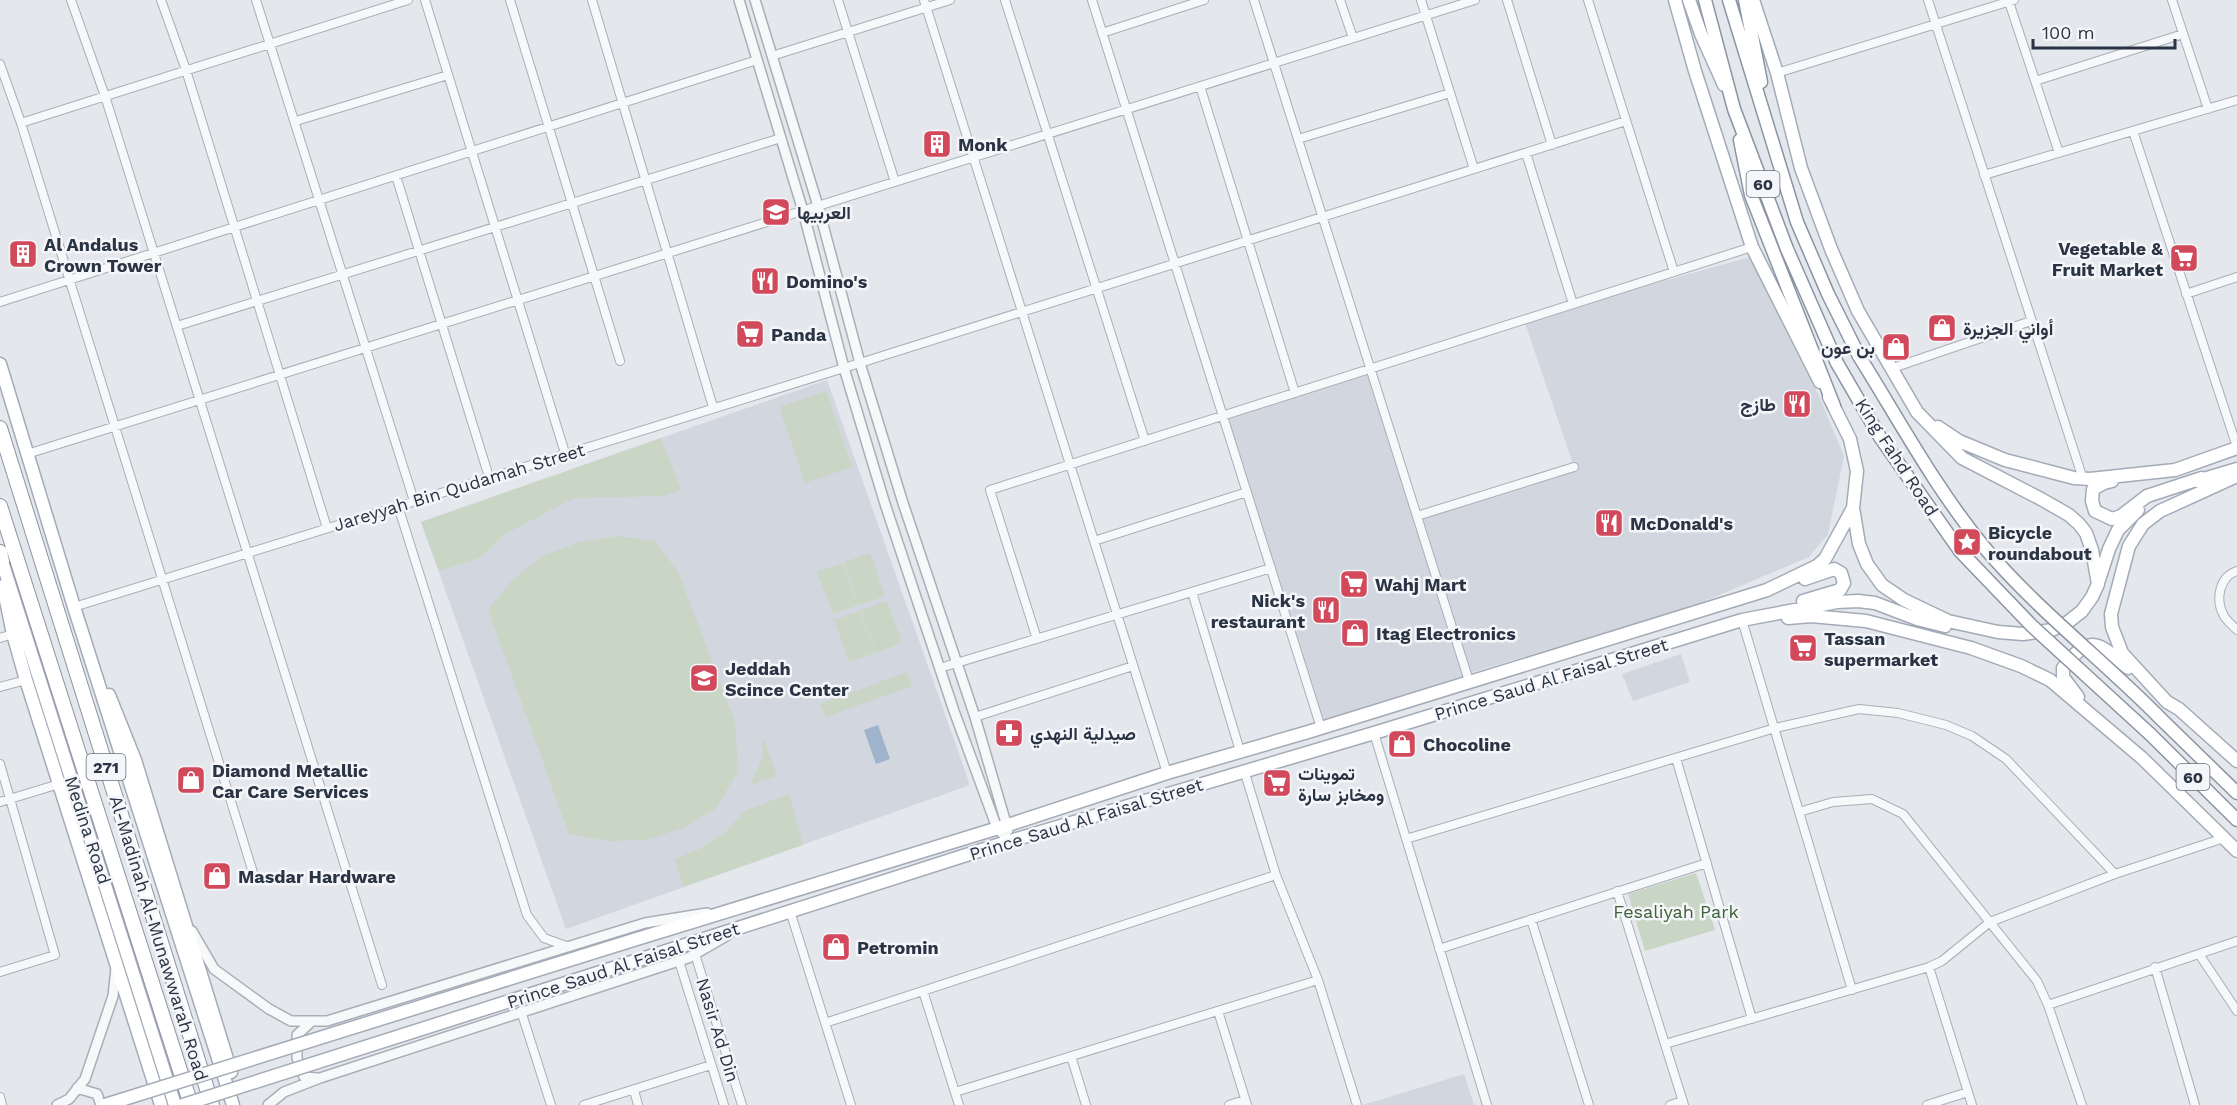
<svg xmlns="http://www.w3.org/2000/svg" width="2237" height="1105" viewBox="0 0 2237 1105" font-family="'Work Sans',Vazirmatn,sans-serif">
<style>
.built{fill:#d2d6de}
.green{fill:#c9d6c5}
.water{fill:#9fb4cc}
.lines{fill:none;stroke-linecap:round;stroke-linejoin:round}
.minor-casing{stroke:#a9aeb7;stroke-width:10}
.tertiary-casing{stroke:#a9aeb7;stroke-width:12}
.primary-casing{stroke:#a3abb8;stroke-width:15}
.trunk-casing{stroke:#8b94a3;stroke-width:15}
.motorway-casing{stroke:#8b94a3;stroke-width:16}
.minor{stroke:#f7f8fa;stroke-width:8}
.tertiary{stroke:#f7f8fa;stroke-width:9}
.primary{stroke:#fff;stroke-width:12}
.trunk{stroke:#fff;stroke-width:12}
.motorway{stroke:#fff;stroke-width:14}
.primary-bridge-casing{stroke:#a3abb8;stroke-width:15;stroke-linecap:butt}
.trunk-bridge-casing{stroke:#8b94a3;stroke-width:15;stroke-linecap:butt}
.primary-bridge{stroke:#fff;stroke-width:12}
.trunk-bridge{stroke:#fff;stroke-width:12}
.labels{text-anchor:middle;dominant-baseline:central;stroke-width:5;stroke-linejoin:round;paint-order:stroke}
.shield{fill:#f4f6f9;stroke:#676e7b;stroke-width:1.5}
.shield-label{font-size:16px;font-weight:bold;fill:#2b3445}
.poi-label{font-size:18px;font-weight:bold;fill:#2b3445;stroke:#f4f6f9;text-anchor:start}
.street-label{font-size:18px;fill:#2b3445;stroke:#f4f6f9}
.park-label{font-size:18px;fill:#3f6138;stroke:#f4f6f9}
</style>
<rect width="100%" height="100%" fill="#e4e7ec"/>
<path class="built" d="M1750,257L1819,396L1844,456L1828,534L1809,557L1698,604L1467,674L1469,681L1321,728L1223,416L1371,369L1417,516L1574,467L1524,320Z
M827,380L970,785L566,929L421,522Z
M1681,654L1690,682L1633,701L1622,674Z
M1464,1074L1474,1105H1363Z"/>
<path class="green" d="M826,391L852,467L805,483L779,407Z
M661,438L681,490L663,496L574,498L505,534L482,557L439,571L421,522Z
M618,536L656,541L679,574L735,722L738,772L715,809L683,828L646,840L607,841L569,834L488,610L512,580L543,556L579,542Z
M870,553L885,596L859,605L844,562Z
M843,563L858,605L833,614L817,572Z
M887,601L902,643L876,653L861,610Z
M860,611L875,653L849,662L834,620Z
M907,672L912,686L826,717L820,704Z
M763,737L777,776L750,785L762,759Z
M789,794L803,845L683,887L675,859L701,848L726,832L744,811Z
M1696,873L1715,930L1645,951L1628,894Z"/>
<path class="water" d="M878,725L890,759L876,764L864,730Z"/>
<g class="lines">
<g class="minor-casing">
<path id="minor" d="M71,0L105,96L382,985
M161,0L186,70L327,528
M256,0L414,501
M425,0L565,453
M510,0L620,361
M592,0L713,407
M838,0L895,182
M924,0L1167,773
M1005,0L1145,441
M1092,0L1321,728
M1254,0L1469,681
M1340,0L1353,38
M1421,0L1474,169
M1507,0L1552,145
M1588,0L1674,272
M1928,0L2083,479
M2172,0L2208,109
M2009,2L2059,153
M1102,33L1204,0
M772,56L950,0
M0,64L21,123L255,879
M1777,73L2014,0
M2035,81L2183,34
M1200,86L1295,393
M296,121L448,75
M21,123L408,0
M2133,131L2237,447
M1298,139L1450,93
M1526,153L1573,304
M1984,175L2237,100
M396,176L489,477
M2186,294L2237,277
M0,302L757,60
M177,326L781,138
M1890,369L2031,321
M27,454L1475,0
M398,506L527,915L544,938L569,947
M1417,516L1574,467
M1094,541L1247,492
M2237,571C2219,577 2215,600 2224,616C2227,621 2233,626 2237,630
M1192,592L1240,751
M74,607L860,363L1626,121
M1742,620L1852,990
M0,638L13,634
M1037,639L990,490L1752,247
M940,668L1271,568
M0,687L26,680
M975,717L1133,666
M1374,733L1487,1105
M1676,758L1752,1019
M0,764L55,955L0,972
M1244,770L1276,875L1318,980L1357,1105
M0,802L59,784
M1799,812L1833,802L1872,799L1903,814L2037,981L2048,1005L2082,1105
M1406,839L1775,728L1859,709L1898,713L1946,725L1972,736L2006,759L2115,874
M1617,891L1684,1105
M790,911L851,1105
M1531,919L1589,1105
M1439,949L1707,863
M695,954L742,1105
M2199,954L2237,1011
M679,961L724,1105
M1929,967L1972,1105
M2155,967L2195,1105
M923,991L959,1105
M2048,1005L2237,941
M521,1011L551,1105
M1218,1011L1247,1105
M825,1023L1276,875
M1665,1044L1929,967L1942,961L1990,922L2115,874L2224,838
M1071,1056L1086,1105
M634,1090L638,1105
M955,1092L1318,980
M0,1097L2,1105
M584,1105L711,1065
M1229,1105L1245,1100
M1670,1105L1683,1101
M1927,1105L1968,1092"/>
</g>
<g class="tertiary-casing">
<path id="tertiary" d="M739,0L803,211L844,368L885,504L954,711L997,828L1010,841
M755,0L818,206L860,363L903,503L975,717L1008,830
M192,931L214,969L269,1009L291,1021H327L645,923L707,913
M312,1021L297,1035V1058L304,1077L318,1078
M77,1088L97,1094L101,1105
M57,1105L69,1099L85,1079L113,996L116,968
M268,1105L284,1092L320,1078L688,958L728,935"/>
</g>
<g class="primary-casing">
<path id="primary" d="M1675,0L1695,71L1752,247L1820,382
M1689,0L1701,34L1724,85
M1753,0L1777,73L1801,168L1831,249L1858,311L1917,412L1962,458L2041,499L2069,515L2079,524L2086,533L2092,550L2098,584L2092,597L2082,611L2068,622L2052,630L2023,634L1998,632L1948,621L1904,600L1882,585L1867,564L1859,544L1853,508L1857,471L1850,439L1829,397
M0,364L74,607L233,1105
M1938,427L1959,441L2005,460L2074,478L2090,479L2175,470L2237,448
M2237,476L2160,511L2143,524L2129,546L2111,614L2112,627L2122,653L2167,702L2179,709L2237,761
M2112,481L2104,483L2093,489L2092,501L2095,511L2112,519L2121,516L2147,496L2202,478
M2197,481L2237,469
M0,555L175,1105
M2099,580L2109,549L2118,530L2138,510
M3,586L13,634L26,680L161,1105
M1803,601L1840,590L1844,583L1841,573L1834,569L1805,579
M1788,618L1811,616L1866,621L1971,648L2021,666L2050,680L2142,758L2237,851
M109,695L135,760L231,1072
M2078,697L2063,677V668C2091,632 2098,643 2128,668
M627,942L1008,825L1167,773L1308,732L1767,590L1817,566L1825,559L1853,508
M632,962L1010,841L1374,733L1742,620L1837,602L1858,601L1875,603L1917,619L1945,626"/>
</g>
<g class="trunk-casing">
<path id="trunk" d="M1705,0L1734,109L1787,249L1837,363
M1729,0L1797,222L1828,294L1859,356
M1745,0L1761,82
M1740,140L1751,195L1834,406
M2161,719L2237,793
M2150,734L2237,820"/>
</g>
<g class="motorway-casing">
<path id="motorway" d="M0,428L212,1105
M0,506L191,1105
M0,552L2,561"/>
</g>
<use href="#minor" class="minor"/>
<use href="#tertiary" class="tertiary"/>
<use href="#primary" class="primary"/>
<use href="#trunk" class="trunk"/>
<use href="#motorway" class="motorway"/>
<g class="primary-bridge-casing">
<path id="primary-bridge" d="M105,1105L627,942
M183,1105L632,962"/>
</g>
<g class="trunk-bridge-casing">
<path id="trunk-bridge" d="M1859,356C1899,420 1936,489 1984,547C2037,610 2104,661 2161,719
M1837,363L1880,437L1960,551L2032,626L2150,734"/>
</g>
<use href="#primary-bridge" class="primary-bridge"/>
<use href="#trunk-bridge" class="trunk-bridge"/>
</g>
<defs>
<g id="building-square" transform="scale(1.5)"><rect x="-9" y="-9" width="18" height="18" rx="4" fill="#d1495b" stroke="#f4f6f9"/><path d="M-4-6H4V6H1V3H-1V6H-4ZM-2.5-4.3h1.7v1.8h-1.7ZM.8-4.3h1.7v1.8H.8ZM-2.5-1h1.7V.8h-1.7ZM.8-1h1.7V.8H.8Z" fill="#fff"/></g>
<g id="school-square" transform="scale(1.5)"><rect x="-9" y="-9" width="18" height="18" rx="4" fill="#d1495b" stroke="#f4f6f9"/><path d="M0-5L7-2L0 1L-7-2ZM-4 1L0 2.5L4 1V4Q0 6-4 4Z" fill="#fff"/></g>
<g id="supermarket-square" transform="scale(1.5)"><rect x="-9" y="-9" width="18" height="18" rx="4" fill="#d1495b" stroke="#f4f6f9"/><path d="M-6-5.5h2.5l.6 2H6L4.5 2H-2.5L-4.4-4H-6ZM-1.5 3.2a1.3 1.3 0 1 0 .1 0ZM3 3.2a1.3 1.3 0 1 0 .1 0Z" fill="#fff"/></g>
<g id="restaurant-square" transform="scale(1.5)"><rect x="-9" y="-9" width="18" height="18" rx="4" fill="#d1495b" stroke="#f4f6f9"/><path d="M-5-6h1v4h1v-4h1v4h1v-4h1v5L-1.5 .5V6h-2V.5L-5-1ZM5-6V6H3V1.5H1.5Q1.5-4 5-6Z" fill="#fff"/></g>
<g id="shop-square" transform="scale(1.5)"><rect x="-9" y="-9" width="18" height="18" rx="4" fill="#d1495b" stroke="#f4f6f9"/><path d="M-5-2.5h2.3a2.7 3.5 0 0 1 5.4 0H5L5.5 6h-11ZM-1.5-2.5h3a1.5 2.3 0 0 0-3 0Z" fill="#fff"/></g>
<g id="sight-square" transform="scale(1.5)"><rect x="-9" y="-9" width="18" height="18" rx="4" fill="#d1495b" stroke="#f4f6f9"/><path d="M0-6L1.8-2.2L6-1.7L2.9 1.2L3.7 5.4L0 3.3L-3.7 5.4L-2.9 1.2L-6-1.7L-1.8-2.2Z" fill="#fff"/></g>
<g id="university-square" transform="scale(1.5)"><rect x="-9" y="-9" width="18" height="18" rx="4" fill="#d1495b" stroke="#f4f6f9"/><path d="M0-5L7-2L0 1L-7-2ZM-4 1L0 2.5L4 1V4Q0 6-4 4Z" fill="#fff"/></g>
<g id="pharmacy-square" transform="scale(1.5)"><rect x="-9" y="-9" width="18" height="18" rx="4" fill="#d1495b" stroke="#f4f6f9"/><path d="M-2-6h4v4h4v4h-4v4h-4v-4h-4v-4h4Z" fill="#fff"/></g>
</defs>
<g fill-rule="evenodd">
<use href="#building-square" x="937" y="144"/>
<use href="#school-square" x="776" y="212"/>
<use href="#building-square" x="23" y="254"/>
<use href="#supermarket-square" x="2184" y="258"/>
<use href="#restaurant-square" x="765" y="281"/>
<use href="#shop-square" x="1942" y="328"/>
<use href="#supermarket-square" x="750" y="334"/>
<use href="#shop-square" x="1896" y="347"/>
<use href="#restaurant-square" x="1797" y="404"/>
<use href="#restaurant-square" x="1609" y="523"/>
<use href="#sight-square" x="1967" y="542"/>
<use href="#supermarket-square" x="1354" y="584"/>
<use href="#restaurant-square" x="1326" y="610"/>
<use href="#shop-square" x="1355" y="633"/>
<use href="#supermarket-square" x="1803" y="648"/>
<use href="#university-square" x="704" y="678"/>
<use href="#pharmacy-square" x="1009" y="733"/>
<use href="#shop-square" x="1402" y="744"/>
<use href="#shop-square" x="191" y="780"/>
<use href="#supermarket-square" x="1277" y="783"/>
<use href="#shop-square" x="217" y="876"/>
<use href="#shop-square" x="836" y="947"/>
</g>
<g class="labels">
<g class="shield">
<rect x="1746.5" y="171" width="33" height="26" rx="4.5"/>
<rect x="86.5" y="754" width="39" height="26" rx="4.5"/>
<rect x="2176.5" y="764" width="33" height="26" rx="4.5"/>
</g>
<g class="shield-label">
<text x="1763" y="184">60</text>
<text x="106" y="767">271</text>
<text x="2193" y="777">60</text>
</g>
<g class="poi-label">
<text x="958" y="144">Monk</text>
<text x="797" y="212">العربيها</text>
<text x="44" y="244">Al Andalus<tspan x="44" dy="21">Crown Tower</tspan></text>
<text x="2163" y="248" text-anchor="end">Vegetable &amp;<tspan x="2163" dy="21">Fruit Market</tspan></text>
<text x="786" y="281">Domino's</text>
<text x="1963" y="328">أواني الجزيرة</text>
<text x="771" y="334">Panda</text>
<text x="1875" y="347" text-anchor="end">بن عون</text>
<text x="1776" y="404" text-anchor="end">طازج</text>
<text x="1630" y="523">McDonald's</text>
<text x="1988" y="532">Bicycle<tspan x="1988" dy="21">roundabout</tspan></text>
<text x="1375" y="584">Wahj Mart</text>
<text x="1305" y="600" text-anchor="end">Nick's<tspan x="1305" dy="21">restaurant</tspan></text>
<text x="1376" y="633">Itag Electronics</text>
<text x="1824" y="638">Tassan<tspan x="1824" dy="21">supermarket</tspan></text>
<text x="725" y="668">Jeddah<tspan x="725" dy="21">Scince Center</tspan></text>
<text x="1030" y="733">صيدلية النهدي</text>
<text x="1423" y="744">Chocoline</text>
<text x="212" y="770">Diamond Metallic<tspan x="212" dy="21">Car Care Services</tspan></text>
<text x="1298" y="773">تموينات<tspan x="1298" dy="21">ومخابز سارة</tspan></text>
<text x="238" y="876">Masdar Hardware</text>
<text x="857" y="947">Petromin</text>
</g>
<g class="street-label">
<text transform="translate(1897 457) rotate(57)">King Fahd Road</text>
<text transform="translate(459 487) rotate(-17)">Jareyyah Bin Qudamah Street</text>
<text transform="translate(1551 679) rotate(-17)">Prince Saud Al Faisal Street</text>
<text transform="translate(1086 819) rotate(-17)">Prince Saud Al Faisal Street</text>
<text transform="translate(88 830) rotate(72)">Medina Road</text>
<text transform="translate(159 938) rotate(73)">Al-Madinah Al-Munawwarah Road</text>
<text transform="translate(623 965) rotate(-18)">Prince Saud Al Faisal Street</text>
<text transform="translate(718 1030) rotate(73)">Nasir Ad Din</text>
</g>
<g class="park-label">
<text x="1676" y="911">Fesaliyah Park</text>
</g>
</g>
<path d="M2033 39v9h142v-9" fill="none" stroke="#2b3445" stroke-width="3"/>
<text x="2042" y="39" font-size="18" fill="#2b3445" stroke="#f4f6f9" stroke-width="4.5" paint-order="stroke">100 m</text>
</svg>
